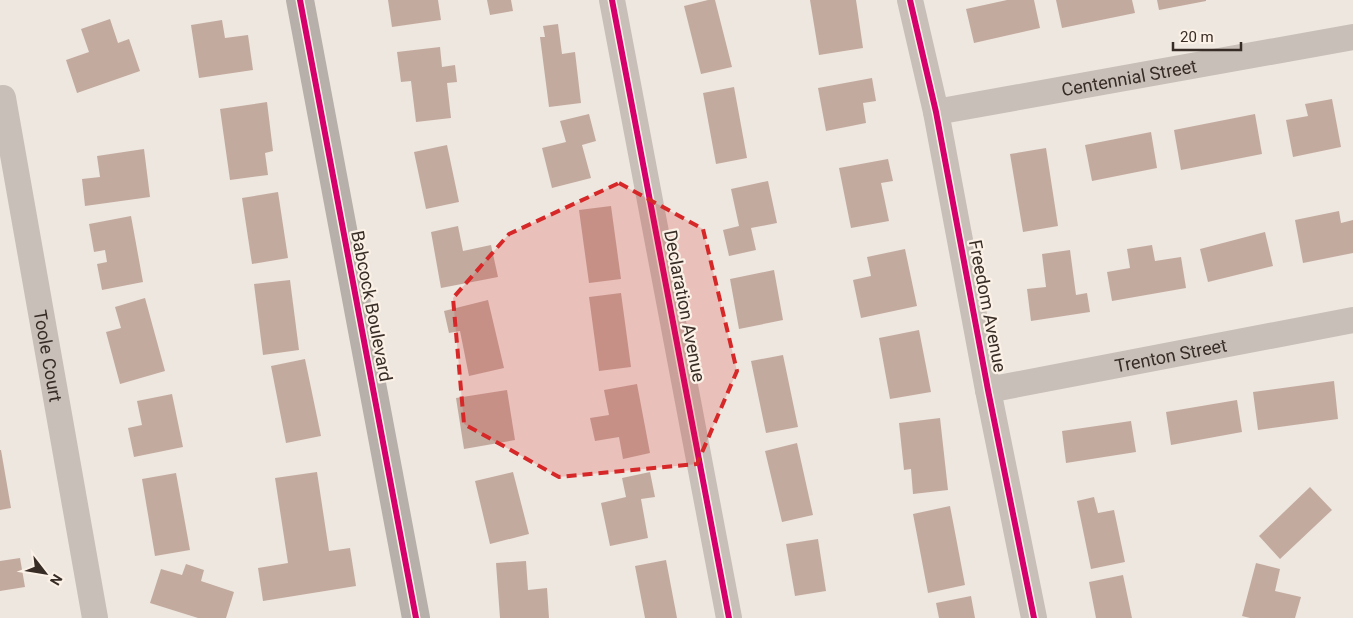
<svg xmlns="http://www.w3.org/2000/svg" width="1353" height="618" viewBox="0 0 1353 618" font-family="Roboto,sans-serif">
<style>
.building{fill:#c3aa9f}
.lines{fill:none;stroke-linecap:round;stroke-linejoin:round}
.street{stroke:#c7bfb8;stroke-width:26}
.secondary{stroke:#b7afa9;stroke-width:28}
.cycleway-casing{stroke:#fbf1e6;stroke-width:9}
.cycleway{stroke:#d6006c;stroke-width:6}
.marked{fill:#d62828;fill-opacity:0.2;stroke:#d62828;stroke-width:4;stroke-dasharray:10 6;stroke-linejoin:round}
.labels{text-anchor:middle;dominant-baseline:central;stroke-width:4.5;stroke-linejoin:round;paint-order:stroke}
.street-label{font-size:18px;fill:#382c26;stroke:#fbf1e6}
</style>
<rect width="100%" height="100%" fill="#eee7df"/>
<path class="building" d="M388,0H438L441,20L392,27Z
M487,0H511L513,11L490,15Z
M708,0H715L732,67L701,74L684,6Z
M810,0H856L863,48L819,55Z
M1007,0H1034L1040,28L974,43L966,9Z
M1056,0H1132L1135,13L1062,28Z
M1157,0H1206V1L1159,10Z
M110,19L118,43L129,39L140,71L77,93L66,60L89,52L81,29Z
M222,20L225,38L248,35L253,70L199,78L191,25Z
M558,24L562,54L575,52L581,103L549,107L540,37H545L543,26Z
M440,47L442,67L455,65L457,82L447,83L451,118L416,122L411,81L401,82L397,52Z
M872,78L876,101L863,103L866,123L826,131L818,88Z
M734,87L747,158L716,164L703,93Z
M1332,99L1341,147L1293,157L1286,120L1308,116L1305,104Z
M267,102L273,151L265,153L268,175L230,180L220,109Z
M589,114L596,141L582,145L591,178L552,188L542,148L566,142L560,121Z
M1255,114L1262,154L1181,170L1174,130Z
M1151,132L1157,168L1092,181L1085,145Z
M447,145L459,202L426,209L414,152Z
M1046,148L1058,226L1023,232L1010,154Z
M144,149L150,197L85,206L82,179L100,177L97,156Z
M888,159L893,181L881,183L889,221L851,228L839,168Z
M768,181L777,223L751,228L756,250L729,256L723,230L739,226L731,189Z
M278,192L288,258L252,264L242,198Z
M611,206L621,279L589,283L579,210Z
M1339,211L1341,223L1353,220V253L1303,263L1295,220Z
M131,216L143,282L102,290L97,264L107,262L105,250L94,252L89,224Z
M458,226L463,251L491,245L498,277L441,288L431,232Z
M1265,232L1273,266L1208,282L1200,249Z
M1152,245L1155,261L1181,257L1186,288L1112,301L1107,272L1130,268L1127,249Z
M905,249L917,306L861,318L853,280L871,276L867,257Z
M1070,250L1076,295L1087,293L1090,312L1031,321L1027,289L1046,287L1042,254Z
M774,270L783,320L739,329L730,279Z
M290,280L299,350L263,355L254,284Z
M621,293L631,367L599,371L589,297Z
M145,298L165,371L120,384L106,332L121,328L115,307Z
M488,300L504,368L469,376L460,331L449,333L444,311Z
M919,330L931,392L890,399L879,338Z
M783,355L798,427L766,433L751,361Z
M305,359L321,436L286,443L271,366Z
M1334,381L1338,419L1258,430L1253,392Z
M637,384L650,453L623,459L619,437L595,441L590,418L609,415L604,390Z
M507,390L515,440L464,449L456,398Z
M172,394L183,447L134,457L128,428L142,425L137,401Z
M1237,400L1242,432L1171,445L1166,412Z
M940,418L948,490L913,494L911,469L904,470L899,423Z
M1131,421L1136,452L1066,463L1062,431Z
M797,443L813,515L782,522L765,451Z
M0,450H1L11,508L0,510Z
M317,472L329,551L350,548L356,586L263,601L258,568L288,563L275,478Z
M513,472L529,534L490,544L475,481Z
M650,472L655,497L641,499L648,538L610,546L601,503L626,497L622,478Z
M176,473L190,550L155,556L142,479Z
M1310,487L1332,510L1280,559L1259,536Z
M1094,497L1098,513L1114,510L1125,562L1091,569L1077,501Z
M950,506L965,585L928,593L913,514Z
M818,539L826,591L795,596L786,544Z
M20,558L25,587L0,591V561Z
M666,560L677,618H645L635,566Z
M526,561L528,590L547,588L549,618H500L496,563Z
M1256,563L1280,569L1275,591L1301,597L1295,618H1250L1242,616Z
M186,564L204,570L201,581L234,592L226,618H198L150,603L161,569L182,575Z
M1123,575L1132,618H1096L1089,582Z
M971,596L975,618H939L936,603Z"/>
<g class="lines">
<g class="street">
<path d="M612,0L729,618"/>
<path d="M910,0L936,112L988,390L1034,618"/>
<path id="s1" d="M0,99L3,98L95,618"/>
<path id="s2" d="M936,112L1353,37"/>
<path id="s3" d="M988,390L1353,320"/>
</g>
<path class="secondary" d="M300,0L416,618"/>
<g class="cycleway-casing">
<path id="cycleway" d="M300,0L416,618
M612,0L729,618
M910,0L936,112L988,390L1034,618"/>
</g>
<use href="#cycleway" class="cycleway"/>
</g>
<path class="marked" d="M619,183L703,229L737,371L697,464L559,477L464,424L453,298L509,234Z"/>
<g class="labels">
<g class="street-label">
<text stroke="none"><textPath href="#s2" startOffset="196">Centennial Street</textPath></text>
<text transform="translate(372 306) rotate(79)">Babcock Boulevard</text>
<text transform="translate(685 306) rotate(79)">Declaration Avenue</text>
<text transform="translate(988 306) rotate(79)">Freedom Avenue</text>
<text stroke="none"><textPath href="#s3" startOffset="186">Trenton Street</textPath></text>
<text stroke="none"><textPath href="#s1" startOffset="265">Toole Court</textPath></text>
</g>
</g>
<g transform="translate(45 573) rotate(121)" stroke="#fbf1e6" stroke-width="4" paint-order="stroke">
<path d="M0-4L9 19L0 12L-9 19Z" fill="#382c26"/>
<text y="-8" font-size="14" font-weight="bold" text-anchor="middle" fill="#382c26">N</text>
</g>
<path d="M1173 42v8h68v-8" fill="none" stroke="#382c26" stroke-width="2.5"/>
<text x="1180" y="42" font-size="15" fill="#382c26" stroke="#fbf1e6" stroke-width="4" paint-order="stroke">20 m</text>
</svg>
